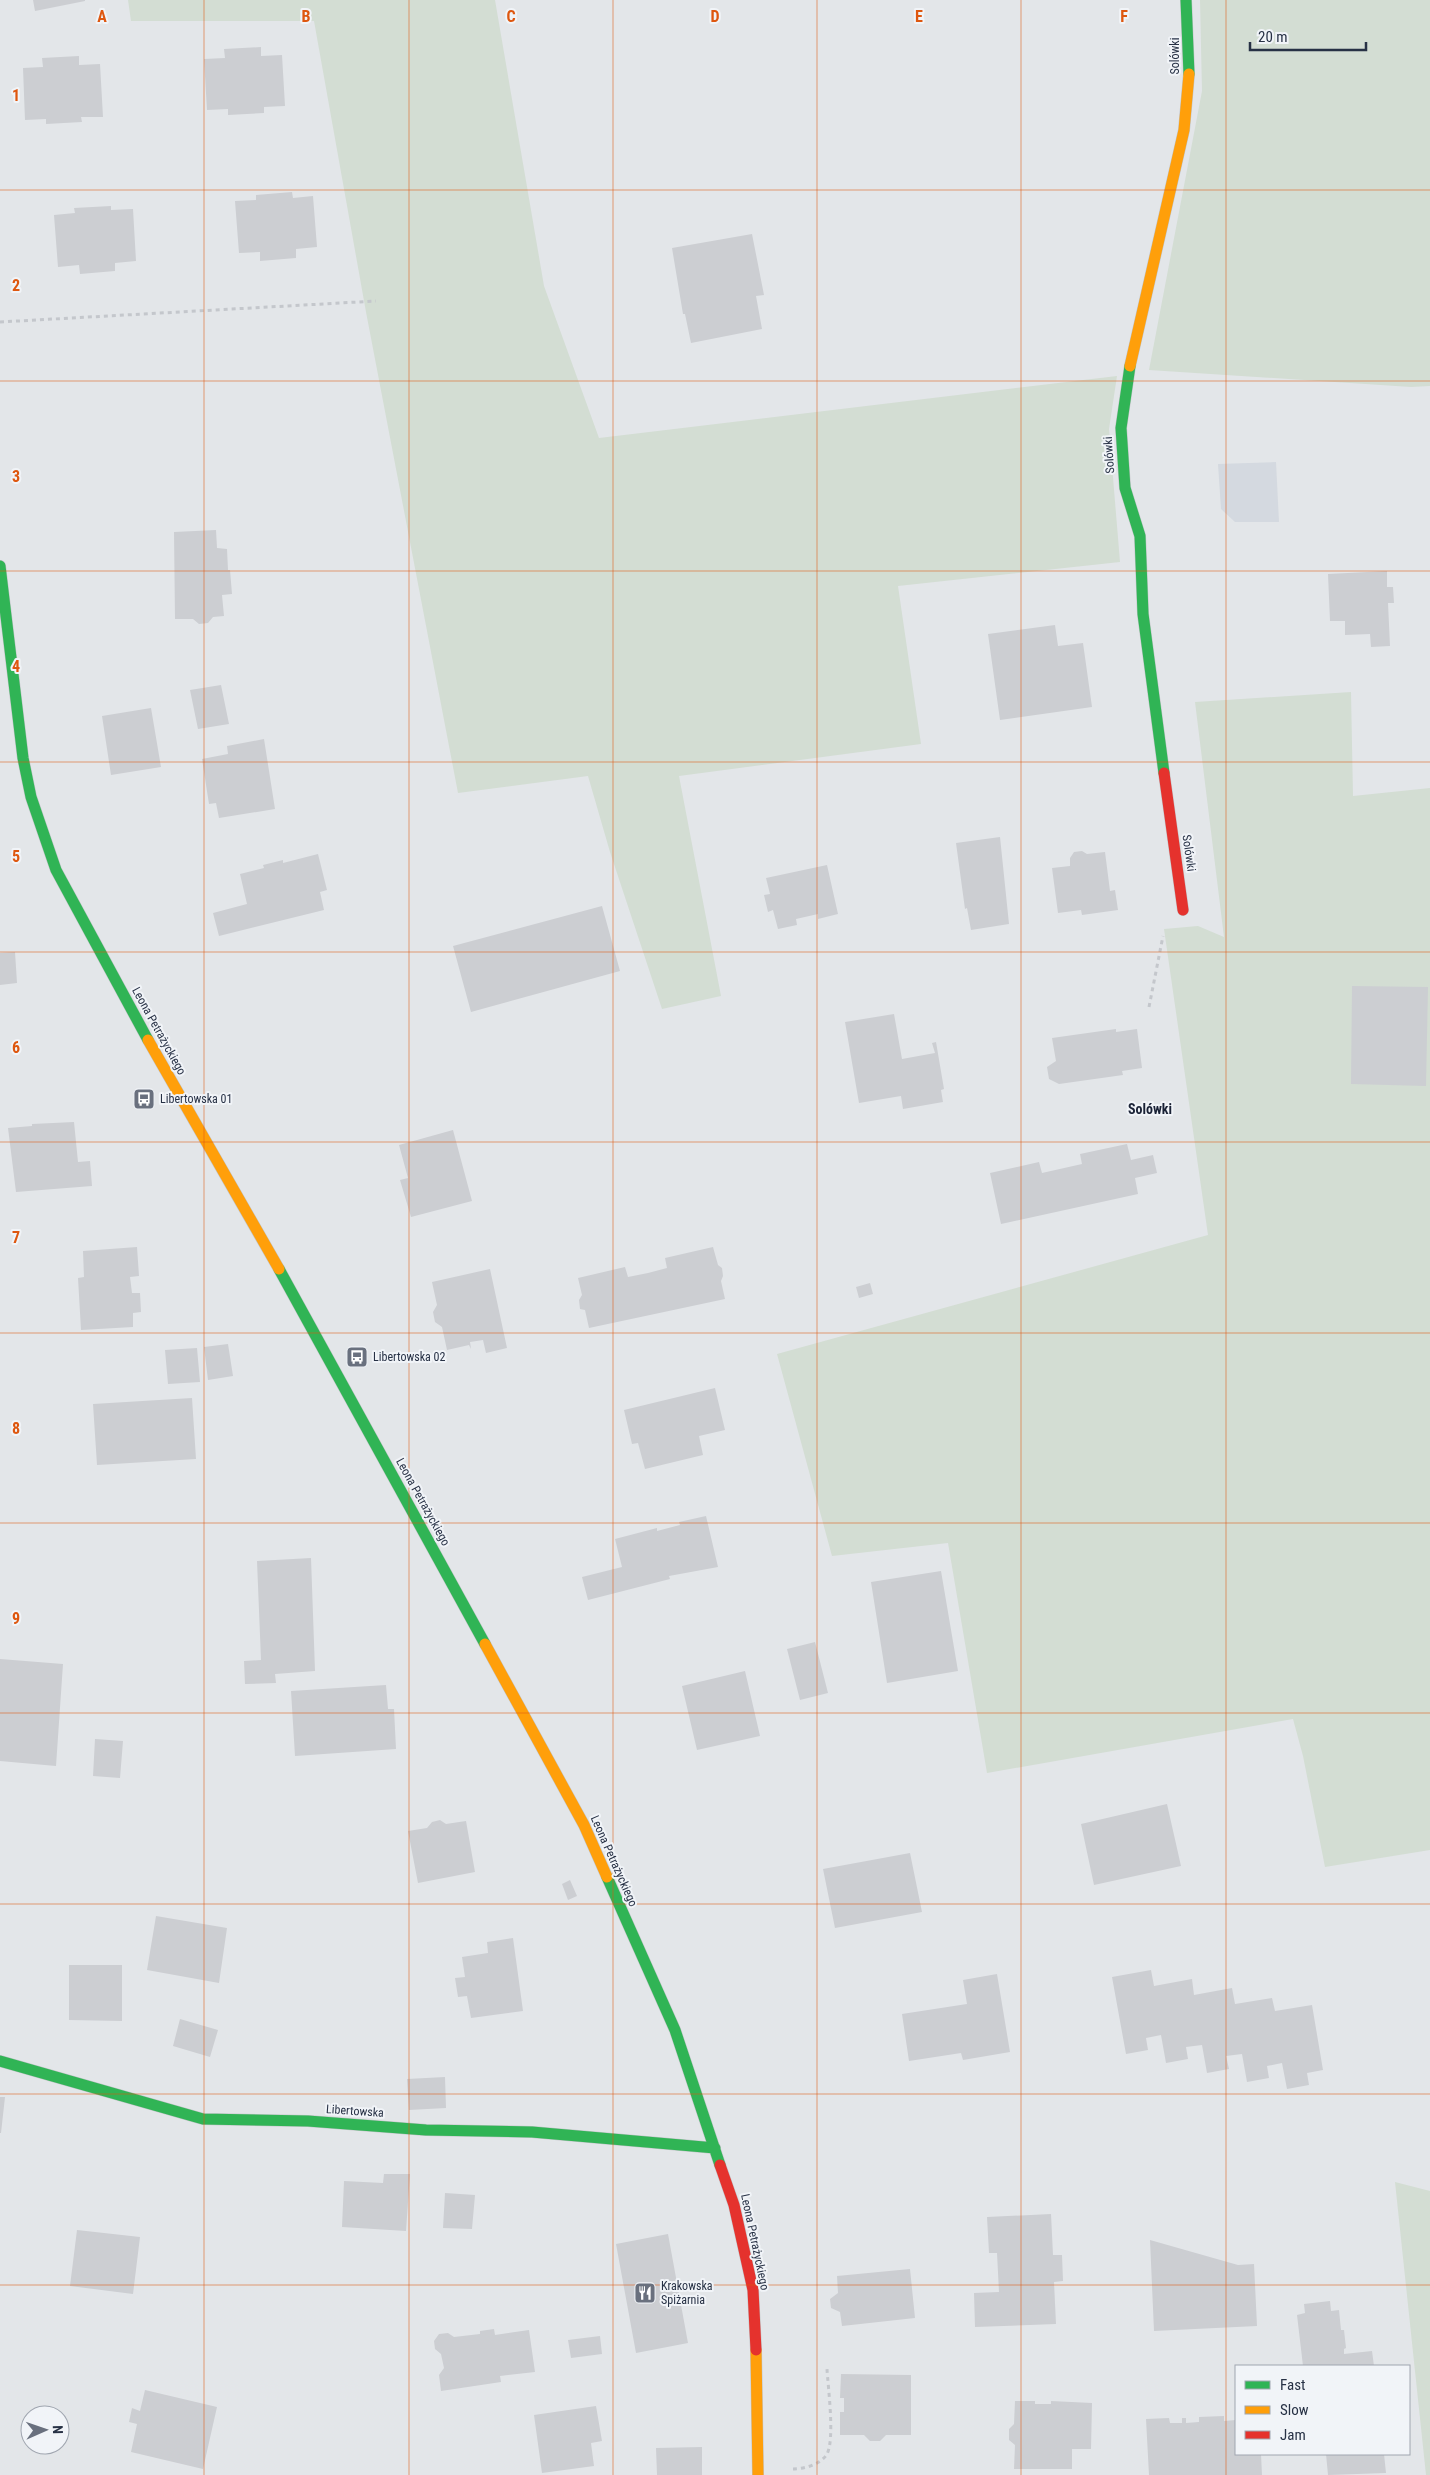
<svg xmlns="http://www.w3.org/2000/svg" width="1430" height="2475" viewBox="0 0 1430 2475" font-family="'Roboto Condensed',sans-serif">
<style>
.built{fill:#d4d9e0}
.green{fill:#d3ddd3}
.building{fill:#ccced2}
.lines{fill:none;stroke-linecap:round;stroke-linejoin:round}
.fast-casing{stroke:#c1c4c7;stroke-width:12}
.slow-casing{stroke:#c1c4c7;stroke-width:12}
.jam-casing{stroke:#c1c4c7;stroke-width:12}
.path{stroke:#c4c7cc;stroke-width:3;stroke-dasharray:4 4;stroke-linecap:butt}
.fast{stroke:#30b455;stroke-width:11}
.slow{stroke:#ff9f0a;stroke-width:11}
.jam{stroke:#e5322d;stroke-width:11}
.grid{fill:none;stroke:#de570f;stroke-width:1;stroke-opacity:0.55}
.labels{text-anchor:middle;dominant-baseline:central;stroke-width:4;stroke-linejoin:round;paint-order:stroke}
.street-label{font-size:12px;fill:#273145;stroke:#f1f4f8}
.poi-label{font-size:12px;fill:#273145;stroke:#f1f4f8;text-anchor:start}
.neighbourhood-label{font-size:14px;font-weight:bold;fill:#1a2236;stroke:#f1f4f8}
.grid-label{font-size:16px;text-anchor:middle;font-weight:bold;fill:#de570f;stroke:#f1f4f8;stroke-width:4;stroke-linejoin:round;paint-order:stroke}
</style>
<rect width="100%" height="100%" fill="#e3e6e9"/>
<path class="built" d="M1276,462L1279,522H1235L1221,509L1218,464Z"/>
<path class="green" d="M128,0H495L544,286L599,438L1117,376L1109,429L1120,562L898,586L921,744L679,776L721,996L662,1009L610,852L588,776L458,793L366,312L314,21H131Z
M1200,0H1430V386L1411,387L1149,370L1202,91Z
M1351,692L1353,796L1430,788V1850L1325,1867L1303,1756L1293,1719L987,1773L948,1543L832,1556L777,1354L1208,1235L1164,929L1198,926L1224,937L1195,702Z
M1395,2182L1430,2191V2475H1426Z"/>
<path class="building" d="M33,0H85V1L35,11Z
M261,47V56L282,55L285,106L264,107V113L228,115V109L207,110L204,59L225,58L224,49Z
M79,56V65L100,64L103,117H81L82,122L46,124V119L25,120L23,68L43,67L42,58Z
M292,192L293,198L313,196L317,247L296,249V258L260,261V252L239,253L235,201L256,200V195Z
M111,206V210L133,209L136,261L115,263V271L80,274L79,265L58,267L54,215L75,213L74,208Z
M752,234L764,295L756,296L762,329L691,343L685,314H683L672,248Z
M216,530L217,548L227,549L228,570H230L232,594L222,595L224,616L213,617L208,623L199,624L193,619H175L174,532Z
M1387,571V587H1393L1394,603H1388L1390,646L1371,647L1370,634L1345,635V621H1330L1328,574Z
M1055,625L1058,646L1083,643L1092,707L1000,720L988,634Z
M221,685L229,724L198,729L190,690Z
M151,708L161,767L111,775L102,716Z
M264,739L275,809L219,818L216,803L209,804L202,759L228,754L227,746Z
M1000,837L1009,924L971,930L967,908L965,909L956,843Z
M1082,851L1087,854L1105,852L1110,891L1115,890L1118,910L1082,915L1081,910L1058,913L1052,868L1070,866V858L1074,852Z
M318,854L327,890L320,892L324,910L219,936L213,913L247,904L240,874L264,868L263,865L283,860V863Z
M827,865L838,914L818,919V914L796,919L797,925L778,929L773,910L768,912L764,895L770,894L766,878Z
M602,906L620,971L471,1012L453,946Z
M15,952L17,983L0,985V953Z
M1352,986L1428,987L1426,1086L1351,1084Z
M894,1014L902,1059L935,1053L932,1043L936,1042L944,1089L941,1090L943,1102L903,1109L901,1096L859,1103L845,1022Z
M1116,1029V1032L1137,1029L1142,1068L1122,1071L1123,1075L1059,1084L1049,1079L1047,1067L1056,1061L1052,1038Z
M74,1122L78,1162L90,1161L92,1186L16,1192L8,1128L32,1126V1124Z
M453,1130L472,1201L411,1217L400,1180L408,1178L399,1145Z
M1127,1144L1131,1160L1153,1155L1157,1173L1135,1178L1138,1194L1001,1224L990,1173L1039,1162L1042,1173L1082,1164L1080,1154Z
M137,1247L139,1276L130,1277L132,1293H140L141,1312L133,1313V1327L81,1330L78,1278L84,1277L83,1251Z
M713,1247L718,1265L722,1268L723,1276L721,1281L725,1299L589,1328L585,1310L580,1309L579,1300L582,1295L578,1278L625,1267L628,1277L648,1273L667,1268L665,1258Z
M490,1269L507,1348L486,1353L483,1340L470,1342L471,1349L469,1345L447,1350L442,1327L435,1322L433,1312L437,1305L432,1282Z
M870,1283L873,1294L859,1298L856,1287Z
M228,1344L233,1376L208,1380L204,1347Z
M197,1348L200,1382L168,1384L165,1350Z
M715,1388L725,1430L699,1436L703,1455L645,1469L638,1443L632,1444L624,1410Z
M192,1398L196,1459L97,1465L93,1404Z
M706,1516L718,1567L669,1576L670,1579L588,1600L582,1577L622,1567L615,1539L657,1528V1531L680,1525L679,1522Z
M311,1558L315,1671L275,1674L276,1683L245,1684L244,1661L261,1660L257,1561Z
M941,1571L958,1671L887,1683L871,1582Z
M815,1642L828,1693L800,1700L787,1649Z
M0,1659L63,1664L56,1766L0,1761Z
M745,1671L760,1736L697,1750L682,1686Z
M386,1685L388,1709H394L396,1749L295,1756L291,1691Z
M95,1739L123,1741L120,1778L93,1776Z
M1167,1804L1181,1866L1094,1885L1081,1824Z
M440,1820L446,1824L466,1821L475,1872L418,1883L408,1831L427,1828L432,1822Z
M910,1853L922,1912L835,1928L823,1869Z
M570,1880L577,1896L568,1900L562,1884Z
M156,1916L227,1928L219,1983L147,1970Z
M513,1938L523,2011L471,2018L467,1996L458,1997L455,1978L465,1977L462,1957L488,1953L487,1942Z
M69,1965H122V2021L69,2020Z
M1151,1970L1154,1986L1192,1979L1194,1995L1232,1988L1235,2004L1272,1998L1275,2011L1312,2005L1323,2070L1307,2073L1309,2085L1287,2089L1282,2063L1267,2066L1269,2078L1247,2082L1242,2054L1226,2056L1229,2069L1207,2073L1202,2045L1186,2047L1188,2059L1166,2063L1161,2035L1146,2038L1148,2050L1126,2054L1112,1977Z
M997,1974L1010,2052L963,2060L961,2053L909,2061L902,2014L967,2004L963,1980Z
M180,2019L218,2030L210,2057L173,2046Z
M445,2077L446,2108L409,2110L407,2079Z
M0,2097H5L1,2133H0Z
M384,2174H410L406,2231L342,2227L344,2181L383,2183Z
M445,2193L475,2195L472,2229L443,2228Z
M1051,2214L1053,2255H1062L1063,2281L1054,2282L1056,2324L975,2327L974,2293L999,2292L997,2253H989L987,2217Z
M77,2230L140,2237L133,2294L70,2286Z
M668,2234L688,2343L636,2353L616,2244Z
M1150,2240L1238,2265L1254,2264L1257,2326L1154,2331Z
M910,2269L915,2318L842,2326L840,2312L831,2308L830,2299L838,2293L837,2276Z
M1330,2301L1331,2311L1339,2310L1341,2330H1344L1346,2348L1344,2349V2354L1372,2351L1374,2366H1303L1297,2315L1305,2313L1304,2304Z
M494,2329L495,2335L529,2330L535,2372L500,2376L501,2382L441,2391L439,2375L444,2368L441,2354L435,2349L434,2341L439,2334L448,2333L454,2337L480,2334V2331Z
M600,2336L602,2354L571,2358L568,2340Z
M841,2374L911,2375V2435H886L880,2441H870L864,2435H840V2412H844V2398H840Z
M145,2390L217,2407L203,2469L131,2452L137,2424L129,2422L132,2408L140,2411Z
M1015,2401H1035V2404H1051V2401L1092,2403L1091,2449H1072V2469H1014L1015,2445L1009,2440V2429L1014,2424Z
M596,2406L602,2441L591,2443L594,2466L542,2473L534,2415Z
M1224,2416V2421L1236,2420V2454H1261L1262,2475H1149L1146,2419L1169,2418L1170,2423H1182V2418H1186V2423L1199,2422V2417Z
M702,2447V2475H657L656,2448Z
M1326,2454H1384L1386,2473L1328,2475Z"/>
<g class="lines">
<g class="fast-casing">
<path id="fast" d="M1186,0L1189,74
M1130,366L1121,428L1125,488L1140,536L1143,614L1164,773
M0,566L23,758L31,797L56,870L148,1040
M279,1269L485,1644
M607,1877L675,2030L720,2165
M0,2061L203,2119L308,2121L426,2130L532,2132L715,2148"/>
</g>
<g class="slow-casing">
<path id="slow" d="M1130,366L1184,130L1189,74
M148,1040L279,1269
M485,1644L584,1825L607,1877
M756,2350L758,2475"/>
</g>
<g class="jam-casing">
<path id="jam" d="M1164,773L1183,910
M720,2165L734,2205L753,2290L756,2350"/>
</g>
<path class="path" d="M0,322L376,301
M1149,1007L1163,936
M793,2469C805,2469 821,2464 827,2454C835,2439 828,2387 827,2369"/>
<use href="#fast" class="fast"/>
<use href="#slow" class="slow"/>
<use href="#jam" class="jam"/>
</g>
<path class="grid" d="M204,0V2475M409,0V2475M613,0V2475M817,0V2475M1021,0V2475M1226,0V2475M0,190H1430M0,381H1430M0,571H1430M0,762H1430M0,952H1430M0,1142H1430M0,1333H1430M0,1523H1430M0,1713H1430M0,1904H1430M0,2094H1430M0,2285H1430"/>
<defs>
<g id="bus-square" transform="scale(1.125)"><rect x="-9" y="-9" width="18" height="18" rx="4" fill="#69707e" stroke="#f1f4f8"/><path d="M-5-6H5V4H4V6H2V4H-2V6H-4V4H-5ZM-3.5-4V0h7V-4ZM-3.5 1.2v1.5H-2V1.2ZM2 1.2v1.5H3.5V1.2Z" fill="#fff"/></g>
<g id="restaurant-square" transform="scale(1.125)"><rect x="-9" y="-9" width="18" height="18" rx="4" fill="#69707e" stroke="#f1f4f8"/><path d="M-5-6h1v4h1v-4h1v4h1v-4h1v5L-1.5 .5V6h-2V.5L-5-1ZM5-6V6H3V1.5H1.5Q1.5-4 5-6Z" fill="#fff"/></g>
</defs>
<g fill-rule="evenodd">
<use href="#bus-square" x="144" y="1099"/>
<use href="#bus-square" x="357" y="1357"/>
<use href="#restaurant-square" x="645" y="2293"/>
</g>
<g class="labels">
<g class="street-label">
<text transform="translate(1175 56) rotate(-90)">Solówki</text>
<text transform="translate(1109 455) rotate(-94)">Solówki</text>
<text transform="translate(1189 853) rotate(82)">Solówki</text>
<text transform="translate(159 1031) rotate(61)">Leona Petrażyckiego</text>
<text transform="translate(423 1502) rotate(61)">Leona Petrażyckiego</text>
<text transform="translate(614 1861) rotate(66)">Leona Petrażyckiego</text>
<text transform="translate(355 2111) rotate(4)">Libertowska</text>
<text transform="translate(755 2242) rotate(78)">Leona Petrażyckiego</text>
</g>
<g class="poi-label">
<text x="160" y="1099">Libertowska 01</text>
<text x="373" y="1357">Libertowska 02</text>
<text x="661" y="2286">Krakowska<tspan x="661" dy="14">Spiżarnia</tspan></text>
</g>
<g class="neighbourhood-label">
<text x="1150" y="1109">Solówki</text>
</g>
</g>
<g class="grid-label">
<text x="102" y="22">A</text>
<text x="306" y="22">B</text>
<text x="511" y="22">C</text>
<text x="715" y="22">D</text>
<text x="919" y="22">E</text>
<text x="1124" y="22">F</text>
<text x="16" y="101">1</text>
<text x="16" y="291">2</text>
<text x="16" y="482">3</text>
<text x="16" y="672">4</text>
<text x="16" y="862">5</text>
<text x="16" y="1053">6</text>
<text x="16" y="1243">7</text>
<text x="16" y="1434">8</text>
<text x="16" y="1624">9</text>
</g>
<rect x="1235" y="2365" width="175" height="90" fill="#f1f4f8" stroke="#a0a6b0"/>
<rect x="1245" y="2381" width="25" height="8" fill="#30b455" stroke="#a0a6b0"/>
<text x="1280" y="2390" font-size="15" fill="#273145">Fast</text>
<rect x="1245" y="2406" width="25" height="8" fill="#ff9f0a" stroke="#a0a6b0"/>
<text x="1280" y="2415" font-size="15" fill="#273145">Slow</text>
<rect x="1245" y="2431" width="25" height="8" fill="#e5322d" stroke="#a0a6b0"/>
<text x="1280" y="2440" font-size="15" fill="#273145">Jam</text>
<g transform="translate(45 2430) rotate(88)"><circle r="24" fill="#f1f4f8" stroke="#a0a6b0"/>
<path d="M0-4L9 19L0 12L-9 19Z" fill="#69707e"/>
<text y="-8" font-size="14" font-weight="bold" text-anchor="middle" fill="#273145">N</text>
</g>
<path d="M1250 42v8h116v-8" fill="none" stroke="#273145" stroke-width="2.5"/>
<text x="1258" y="42" font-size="15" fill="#273145" stroke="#f1f4f8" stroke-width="4" paint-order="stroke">20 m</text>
</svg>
